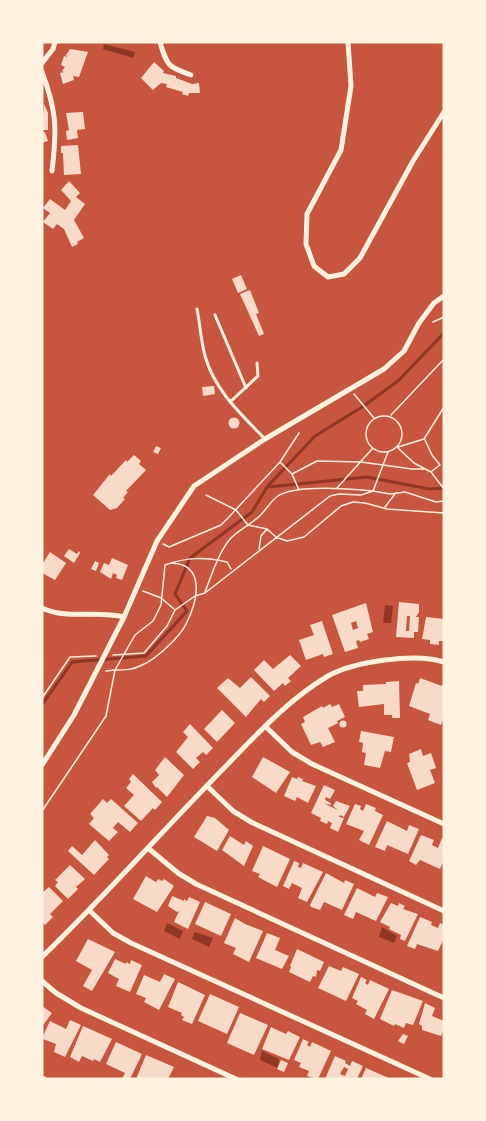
<svg xmlns="http://www.w3.org/2000/svg" width="486" height="1121" viewBox="0 0 486 1121" font-family="Figtree,sans-serif">
<style>
.water{fill:#8f3625}
.lines{fill:none;stroke-linecap:round;stroke-linejoin:round}
.stream{stroke:#8f3625;stroke-width:3}
.building{fill:#f7dbc8;fill-rule:evenodd}
.path{stroke:#fff3e0;stroke-width:1.5}
.service{stroke:#fff3e0;stroke-width:3}
.minor{stroke:#fff3e0;stroke-width:5}
</style>
<rect width="100%" height="100%" fill="#c8553d"/>
<path class="water" d="M104,44L135,52L133,58L103,49Z
M385,605L393,606L391,623H383Z
M167,923L183,931L180,939L164,931Z
M382,927L397,936L394,943L379,937Z
M195,932L213,938L209,947L192,939Z
M262,1051L279,1059L278,1068L260,1060Z"/>
<g class="lines">
<path class="stream" d="M268,487L367,477L429,489L444,488
M42,705L72,662L146,656L187,611L175,594L190,558L252,512L267,487L315,436L362,407L398,381L444,333"/>
</g>
<path class="building" d="M70,49L88,52L79,77L73,76L74,80L63,84L60,73L64,72L62,71L65,67L61,65L64,56L67,57L66,55Z
M154,62L164,71L163,73L176,76V78L192,84L199,83L200,93H189L188,96L182,94L183,92L166,87L167,84L161,83L153,90L141,78Z
M44,104L48,113V130H42Z
M83,112L85,129L77,130L78,138L67,140L66,131L69,130L66,113Z
M45,132L48,141L42,143V133Z
M78,145L81,174L64,175L63,153H61V146Z
M69,181L80,193L76,197L85,204L74,220L84,238L77,242L78,244L72,247L64,229L57,224L53,229L43,222L50,213L43,208L50,199L65,210L71,201L61,190Z
M241,275L247,289L238,293L232,279Z
M250,290L259,313L256,314L264,334L259,336L240,294Z
M214,386L215,394L203,396L202,387Z
M228.5 423a5.5 5.5 0 1 1 11 0a5.5 5.5 0 1 1-11 0Z
M156,446L161,448L158,454L153,452Z
M134,455L141,461L139,464L146,470L126,491L128,492L123,498L125,499L117,508L110,510L93,495L110,474L111,476L126,460L127,462Z
M69,549L77,554L79,551L80,553L74,563L64,556Z
M50,552L66,563L55,580L42,573V565Z
M112,558L128,565L122,580L116,578L117,575L113,573L111,579L100,572L104,563L109,565Z
M95,561L99,563L96,571L91,569Z
M399,602L419,604V612L416,617H419L418,632H414V638L396,637ZM407,616H410L409,631H406Z
M366,603L373,632L367,634L369,639L360,642L359,640L356,641L358,648L345,652L332,615ZM356,621L358,628L353,630L351,623Z
M426,617L444,619V641H439V645L430,644V640L422,639Z
M322,621L333,654L324,657L323,654L306,660L299,640L314,635L310,625Z
M290,655L301,666L288,678L291,681L285,686L283,683L274,691L254,670L264,660L273,669Z
M251,677L270,696L264,702L261,699L246,717L217,688L228,678L240,688Z
M420,678L442,686L444,680V716L441,725L428,720L430,714L409,706L416,683L418,684Z
M399,681L400,718H392V715H384V704L359,707L357,691H363V685L386,684V682Z
M330,704L332,707L339,704L345,717L337,721L338,723L328,728L335,742L323,747L320,742L311,745L301,724L305,722L303,717L322,706L323,708Z
M222,710L235,723L217,742L204,729Z
M339.5 724a3.5 3.5 0 1 1 7 0a3.5 3.5 0 1 1-7 0Z
M190,724L213,748L206,755L203,752L196,758L200,762L193,769L176,752L188,737L183,732Z
M361,731L394,737L391,752L385,751L380,768L364,765L366,753L362,752L363,743L359,742Z
M421,749L423,756L431,753L436,768L430,770L435,783L417,790L407,763L410,762L409,754Z
M165,757L184,775L167,797L157,787L156,788L152,782L159,775L155,770Z
M263,757L290,772L276,793L252,777Z
M133,774L162,802L155,810L153,808L141,821L124,806L134,795L126,788L131,782L129,779Z
M292,777L297,779L298,777L303,779L302,781L316,786L308,803L297,797L295,801L284,796Z
M324,785L335,790L330,799L326,797L325,800L331,803L330,805L323,803L338,810L333,806L336,801L350,806L344,817L340,815L339,817L344,818L338,832L330,828L332,823L328,821L327,824L320,821L321,818L311,813Z
M103,799L107,803L111,799L138,823L130,832L118,822L113,828L118,832L109,841L89,824L94,818L90,814Z
M355,804L361,806L360,809L363,811L366,804L376,808L375,811L383,815L369,845L359,840L364,831L346,824Z
M207,816L215,818L229,830L217,851L194,837Z
M387,821L407,831L409,825L419,829L408,854L387,845L385,851L375,847Z
M421,835L434,840L432,845L438,848L442,838L444,839V860L440,869L420,860L416,865L409,861Z
M230,836L244,845L246,841L253,846L244,866L222,850Z
M95,840L109,855L107,857L109,859L94,875L68,851L72,846L82,855Z
M263,846L290,859L277,887L258,877L260,874L252,871Z
M294,861L299,863L298,867L301,868L303,863L323,872L307,902L298,898L302,888L292,883L289,889L283,886Z
M70,865L85,879L76,887L78,889L68,899L55,886L58,882L55,880Z
M326,873L344,883L345,880L354,884L342,910L324,902L320,910L311,907L310,905Z
M146,876L154,881L156,882L158,879L162,881L164,879L174,886L157,912L133,899Z
M49,887L63,901L50,914L53,917L45,925L42,922V893Z
M357,888L375,897L377,893L388,897L376,921L356,912L353,919L344,915Z
M172,896L184,901V899L187,901L189,897L200,902L188,929L174,922L179,911L177,912L168,906Z
M205,902L231,914L221,936L195,924Z
M391,903L398,906L399,903L405,906L403,909L418,914L405,941L400,939L401,935L389,929L390,927L380,922Z
M420,917L432,922L431,925L438,928L440,923L444,925V938L438,951L417,944L415,949L407,946Z
M235,918L245,924L263,931L249,962L233,954L236,948L224,943Z
M267,933L280,938L275,950L289,956L282,969L256,958Z
M88,939L115,952L92,991L83,986L92,970L76,961Z
M297,949L324,962L320,971L317,970L316,977L313,976L310,982L289,972L291,967L290,966Z
M115,959L126,964V962L130,964L131,960L142,965L130,992L116,986L119,979L108,973Z
M329,966L341,971L343,967L359,974L346,1001L318,988Z
M164,974L175,979L159,1010L144,1002L146,998L136,994L144,975L160,982Z
M361,977L367,980L365,983L368,985L370,980L389,989L374,1019L365,1014L367,1010L356,1004L358,1001L352,998Z
M178,982L205,995L192,1024L182,1020L184,1017L181,1015L182,1013L168,1007Z
M392,990L423,1001L413,1025L406,1023L404,1028L395,1024L394,1026L380,1019Z
M210,994L239,1007L227,1034L198,1021Z
M425,1003L435,1008L432,1016L444,1021V1029L441,1036L422,1030V1026L419,1024Z
M42,1006L52,1013L42,1027Z
M240,1013L268,1025L254,1055L227,1043Z
M70,1020L81,1025L65,1057L54,1052L56,1044L43,1039V1036L50,1021L66,1029Z
M83,1026L112,1039L100,1062L94,1059L93,1061L82,1056L79,1062L70,1057Z
M271,1027L286,1034L288,1031L300,1037L289,1060L262,1049Z
M403,1034L408,1036L404,1044L398,1041Z
M303,1039L309,1042L307,1045L310,1047L312,1042L331,1051L318,1079L307,1076L309,1071L299,1067L301,1063L294,1060Z
M116,1042L142,1054L130,1079H122L125,1073L106,1064Z
M146,1055L174,1067L168,1079H136Z
M335,1056L346,1061L345,1063L350,1066L352,1061L363,1066L357,1079H325ZM344,1067L348,1069L345,1076L340,1074Z
M281,1060L288,1063L284,1072L277,1069Z
M366,1068L391,1079H361Z"/>
<g class="lines">
<path class="path" d="M433,322L444,317
M354,394L374,418
M391,415L444,359
M366 434a18 18 0 1 1 36 0a18 18 0 1 1-36 0Z
M425,440L432,455L440,465L432,471
M398,447L424,439L444,407
M398,448L414,463L431,472L444,489
M280,462L292,474L299,490
M292,474L317,461L361,462L412,469H425
M337,488L372,449
M206,495L236,510L248,525L267,529L276,537L287,541L304,537L341,506L353,502L365,503L387,509L444,513
M385,507L395,494
M163,544L169,547L221,525L228,518L280,462L299,433
M259,549L261,536L267,529
M143,591L161,598L174,609
M205,592C212,574 218,554 230,539C237,531 248,526 256,519C265,513 269,502 278,496C296,484 352,489 373,491L388,452
M113,655L144,653L167,626L175,610L195,596L205,593L330,496L339,494L361,495L373,491L390,494L405,492L436,502L444,501
M106,671L115,670L135,635L153,621L161,605L165,565C187,557 205,557 227,562L231,569
M42,698L70,657L96,656
M42,811L106,716L115,670C125,670 133,670 142,665C155,660 180,637 186,624C198,601 206,564 171,563"/>
<path class="service" d="M197,309C200,324 201,341 205,356C215,391 241,414 265,439
M215,315L246,388
M230,402L258,376L257,363"/>
<path class="minor" d="M160,42C167,66 168,67 191,75
M348,42L351,86L341,150L307,214L306,244L314,266L328,277L344,274L360,258L413,161L444,112
M42,63L53,49L55,42
M42,72C57,112 57,129 52,171
M42,608C67,620 97,610 124,617
M265,726L292,752L312,764L444,824
M42,765L74,715L124,617L157,541L194,486L265,439L384,369L404,351L419,323L434,303L444,296
M207,786L233,811L251,822L444,911
M148,848L178,873L196,884L444,998
M90,911L113,933L131,943L430,1079
M42,957C106,895 164,829 226,766C257,734 289,699 328,676C355,661 415,653 444,662
M42,981L56,993L81,1008L236,1079
M42,1078L44,1079"/>
</g>
<rect width="486" height="1121" fill="none" stroke="#fff3e0" stroke-width="87"/>
</svg>
